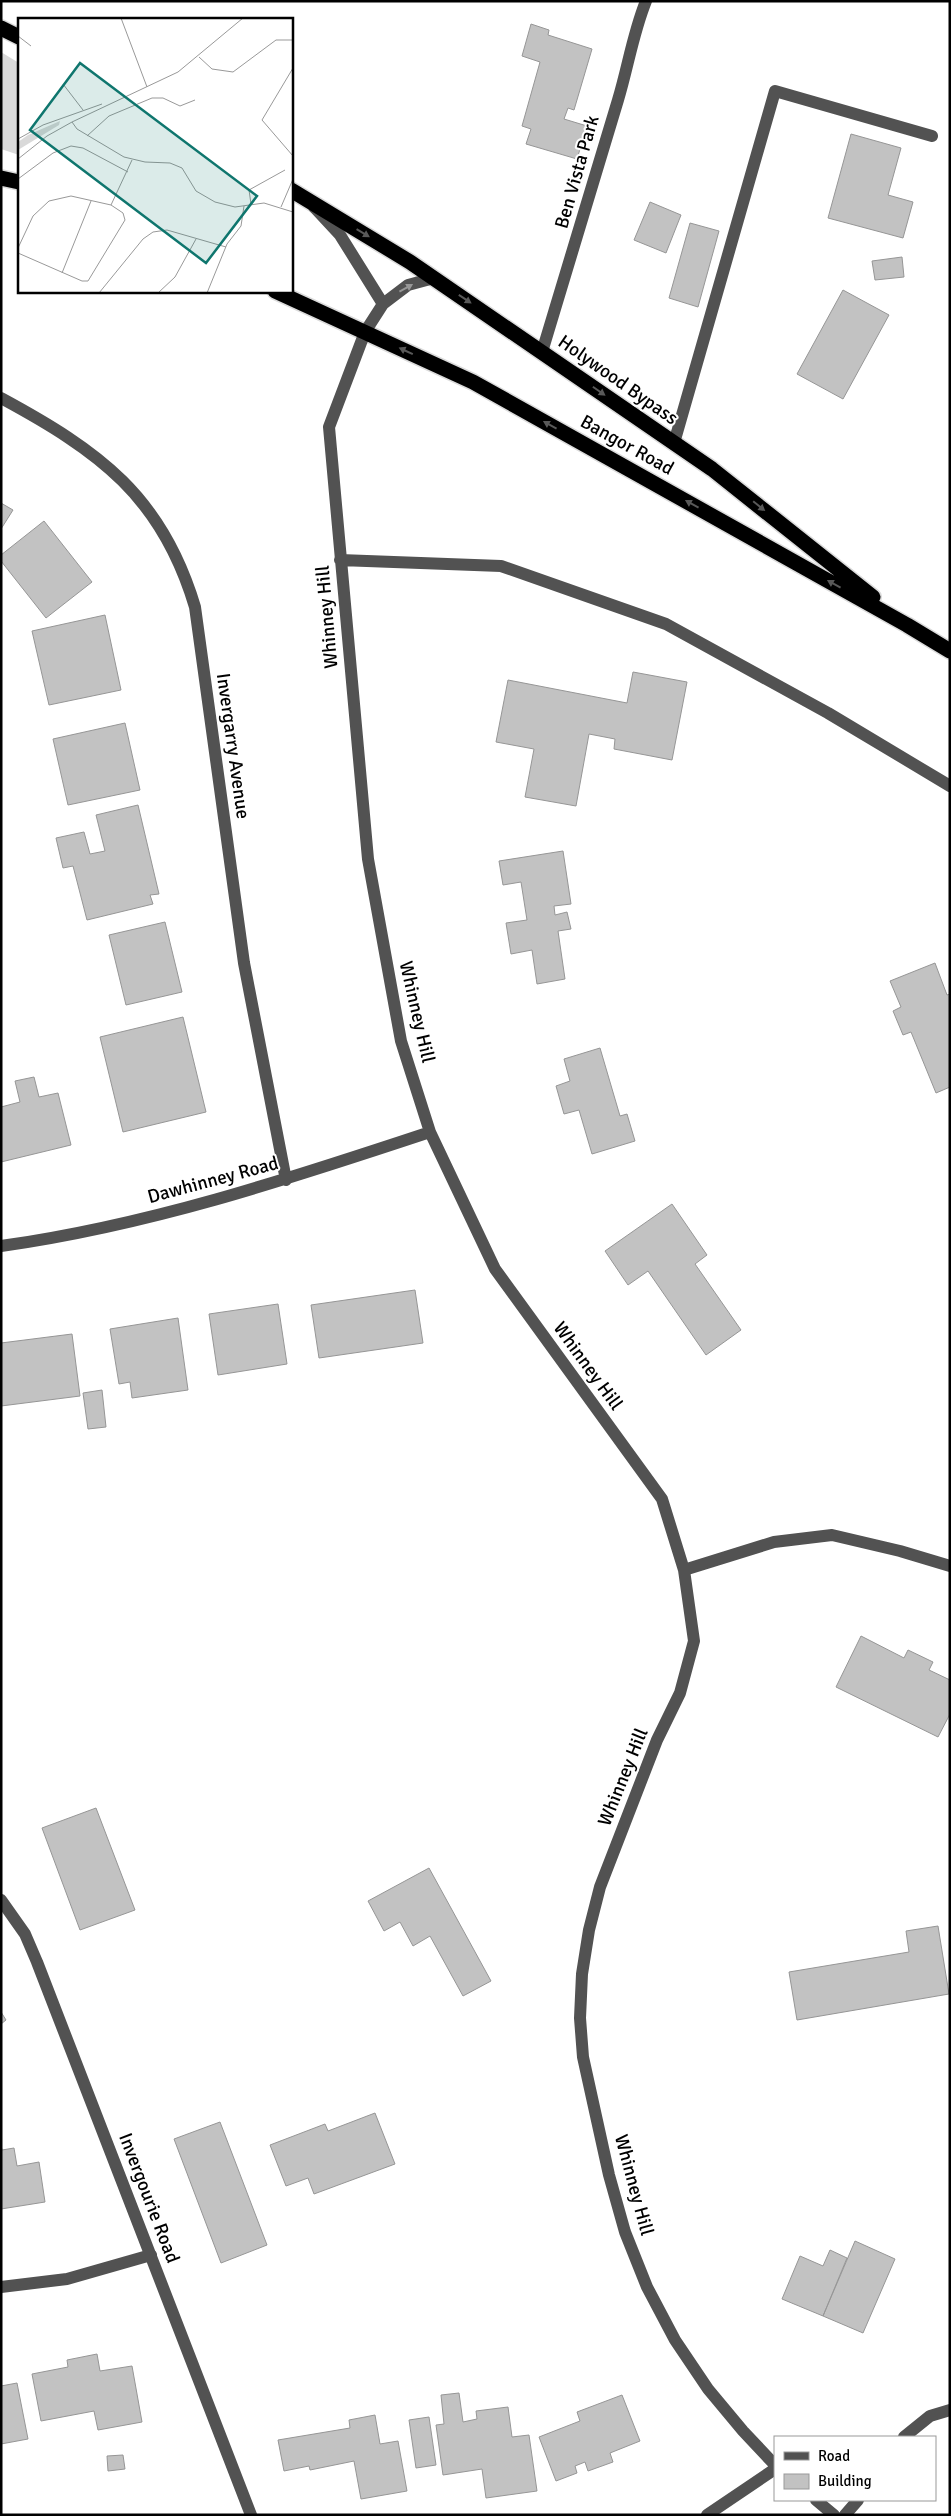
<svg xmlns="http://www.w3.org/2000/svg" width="951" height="2516" viewBox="0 0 951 2516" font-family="Signika,sans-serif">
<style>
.green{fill:#d9d9d9}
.building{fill:#c2c2c2;stroke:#969696}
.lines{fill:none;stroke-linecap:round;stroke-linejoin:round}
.highway-casing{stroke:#dbdbdb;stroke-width:18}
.minor{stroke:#525252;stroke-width:12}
.highway{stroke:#000;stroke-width:15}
.oneway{fill:#595959}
.oneway2{fill:#979797}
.labels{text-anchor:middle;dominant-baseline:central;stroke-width:4;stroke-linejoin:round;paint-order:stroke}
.street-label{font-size:19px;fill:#000;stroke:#fff}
.inset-road{fill:none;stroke:#999;stroke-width:1}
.view{fill:#0f766e;fill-opacity:0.15;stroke:#0f766e;stroke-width:2.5}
.inset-edge{fill:none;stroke:#000;stroke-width:2.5}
</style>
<rect width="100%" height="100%" fill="#fff"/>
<path class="green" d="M1,52L19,63V155L1,149Z"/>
<path class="building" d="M531,24L549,30L548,35L592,49L574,110L568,108L564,119L587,126L577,159L526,144L531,129L522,126L540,62L522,56Z
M851,134L901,148L888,195L913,202L903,238L828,218Z
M650,202L681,215L666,253L634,240Z
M690,223L719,231L698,307L669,298Z
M902,257L904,277L875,280L872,261Z
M843,290L889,315L843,399L797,374Z
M1,503L13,510L1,529Z
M44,521L92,582L46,618L1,561V555Z
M105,615L121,690L49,705L32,631Z
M633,672L687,682L672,760L614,749L615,739L589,734L576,806L525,797L534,749L496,742L508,680L627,703Z
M125,723L140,790L68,805L53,739Z
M138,805L159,894L150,895L153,904L87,920L73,866L63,868L56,838L84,832L90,854L105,851L96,815Z
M563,851L571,904L554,906L555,915L567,912L571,929L558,931L565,979L537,984L532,950L511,954L506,923L527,920L521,882L503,885L499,861Z
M165,922L182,992L126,1005L109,935Z
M935,963L947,995L950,994V1087L936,1093L911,1032L903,1035L893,1011L901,1007L890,981Z
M183,1017L206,1112L123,1132L100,1037Z
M600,1048L620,1116L627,1114L635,1141L592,1154L579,1110L564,1114L556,1086L570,1081L564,1059Z
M34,1077L39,1097L58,1093L71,1145L1,1162V1107L20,1102L15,1081Z
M672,1204L707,1255L695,1264L741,1330L706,1355L648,1271L628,1285L605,1251Z
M415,1290L423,1343L319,1358L311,1305Z
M278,1304L287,1364L218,1375L209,1314Z
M178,1318L188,1390L132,1398L130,1382L119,1384L110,1329Z
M72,1334L80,1396L1,1406V1343Z
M102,1390L106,1427L88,1429L83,1393Z
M861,1636L904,1658L908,1650L933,1662L929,1670L950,1680V1714L938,1737L836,1687Z
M96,1808L135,1910L80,1930L42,1828Z
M429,1868L491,1981L463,1996L430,1936L413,1946L400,1922L384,1931L368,1901Z
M938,1926L949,1994L797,2020L789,1972L909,1952L906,1931Z
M1,2012L6,2020L1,2024Z
M375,2113L395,2164L314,2194L308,2178L286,2186L270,2145L325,2124L328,2131Z
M220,2122L267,2245L221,2263L174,2139Z
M1,2145L2,2150L14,2148L17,2166L39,2162L45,2202L1,2209Z
M855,2241L895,2259L863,2333L823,2316Z
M830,2250L847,2258L823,2316L782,2299L800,2256L823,2266Z
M97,2354L100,2371L132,2366L142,2422L98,2430L94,2411L41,2421L32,2374L68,2367L67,2360Z
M17,2383L28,2439L1,2444V2386Z
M459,2393L463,2422L477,2419L476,2411L508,2407L512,2437L529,2435L537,2491L486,2498L482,2469L443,2475L436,2425L444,2424L441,2395Z
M622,2395L640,2441L610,2453L613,2462L588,2471L585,2462L575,2466L577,2473L556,2481L539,2437L580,2421L577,2412Z
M375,2415L380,2444L398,2441L407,2491L361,2499L354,2461L310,2470L309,2466L284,2471L278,2440L350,2428L349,2420Z
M429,2417L436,2465L416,2468L409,2420Z
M123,2455L125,2469L108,2471L107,2456Z"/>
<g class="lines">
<g class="highway-casing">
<path id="highway" d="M1,28L19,37
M1,178L19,182
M291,190L410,262L712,469L873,597
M275,291L473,382L907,625L950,651"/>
</g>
<path class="minor" d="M314,207L340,235L383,304
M434,278L408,285L383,304L365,332L329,427L368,859L401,1041L430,1132L495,1269L662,1499L684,1570L694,1641L680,1693L657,1740L600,1887L589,1930L582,1974L580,2018L583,2057L609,2175L625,2232L647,2287L675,2340L708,2389L743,2431L775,2465
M542,352C568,268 593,184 618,100C628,67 633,33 646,1
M1,398C99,451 162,496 195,607L244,963L286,1180
M674,443L775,91L932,136
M340,560L501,566L666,624L828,713L950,786
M1,1246C150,1225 288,1179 430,1132
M684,1570L774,1542L832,1535L900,1551L950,1566
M1,1900L25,1934L37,1962L251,2515
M1,2287L67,2279L151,2255
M904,2437L930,2416L950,2410
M816,2500L834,2515
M707,2515L775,2469
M845,2515L858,2500"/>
<use href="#highway" class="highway"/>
</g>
<defs><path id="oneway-solid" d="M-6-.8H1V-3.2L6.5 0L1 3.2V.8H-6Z" transform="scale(1.25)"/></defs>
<g class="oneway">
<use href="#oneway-solid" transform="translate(363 233) rotate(31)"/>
<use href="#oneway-solid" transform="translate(465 299) rotate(34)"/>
<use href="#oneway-solid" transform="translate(406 351) rotate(-155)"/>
<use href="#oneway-solid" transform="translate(599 391) rotate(35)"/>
<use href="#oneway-solid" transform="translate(550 425) rotate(-151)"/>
<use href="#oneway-solid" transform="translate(692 504) rotate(-151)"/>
<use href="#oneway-solid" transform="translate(759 506) rotate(39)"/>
<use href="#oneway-solid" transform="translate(834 584) rotate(-151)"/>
</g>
<use class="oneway2" href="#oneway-solid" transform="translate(406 288) rotate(-29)"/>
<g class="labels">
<g class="street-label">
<text transform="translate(577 172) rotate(-74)">Ben Vista Park</text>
<text transform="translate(618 380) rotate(35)">Holywood Bypass</text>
<text transform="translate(627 445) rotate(29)">Bangor Road</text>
<text transform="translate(327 617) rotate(-95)">Whinney Hill</text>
<text transform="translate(233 746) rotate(82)">Invergarry Avenue</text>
<text transform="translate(417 1012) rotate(77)">Whinney Hill</text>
<text transform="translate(213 1180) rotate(-15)">Dawhinney Road</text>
<text transform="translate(588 1366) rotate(54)">Whinney Hill</text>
<text transform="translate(623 1777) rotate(-68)">Whinney Hill</text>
<text transform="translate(634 2185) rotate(75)">Whinney Hill</text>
<text transform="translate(149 2198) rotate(69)">Invergourie Road</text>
</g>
</g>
<g transform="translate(18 18)">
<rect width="275" height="275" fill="#fff"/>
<path d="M42,103L41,107L0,132V124L10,117Z" fill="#d9d9d9"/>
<path class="inset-road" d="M103,0L129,69M0,18L13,28M181,39L194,51L215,54L258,22H275M275,50L244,102L275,138M45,66L65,92M54,104L59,111L106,139L127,144L152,145L164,150L178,173L197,184L217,189L246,185L275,194M69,118L91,98L134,80H145L162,88L177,82M0,121L25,107L84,86M0,141L29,118L54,104L160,54L225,0M0,161L35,135L53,128L65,130L110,154M233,186L231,172L267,152M93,187L114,142M263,189L275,161M0,230L15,198L31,183L53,178L93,187M0,235L64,263H70L107,202L105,195L93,187M44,255L73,183M81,275L125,221L135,214L149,212L208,229M140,275L157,259L178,221M189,275L209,226L223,208L226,188"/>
<path class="view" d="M62,45L239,178L188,245L12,112Z"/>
<rect width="275" height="275" class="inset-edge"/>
</g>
<rect width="951" height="2516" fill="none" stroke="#000000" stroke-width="5"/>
<rect x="774" y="2436" width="162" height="65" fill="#ffffff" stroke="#999999"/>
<rect x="784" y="2452" width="25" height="8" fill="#525252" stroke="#999999"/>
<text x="818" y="2461" font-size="15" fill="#000000">Road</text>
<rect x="784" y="2474" width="25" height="15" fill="#c2c2c2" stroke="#999999"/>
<text x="818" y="2486" font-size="15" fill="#000000">Building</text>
</svg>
